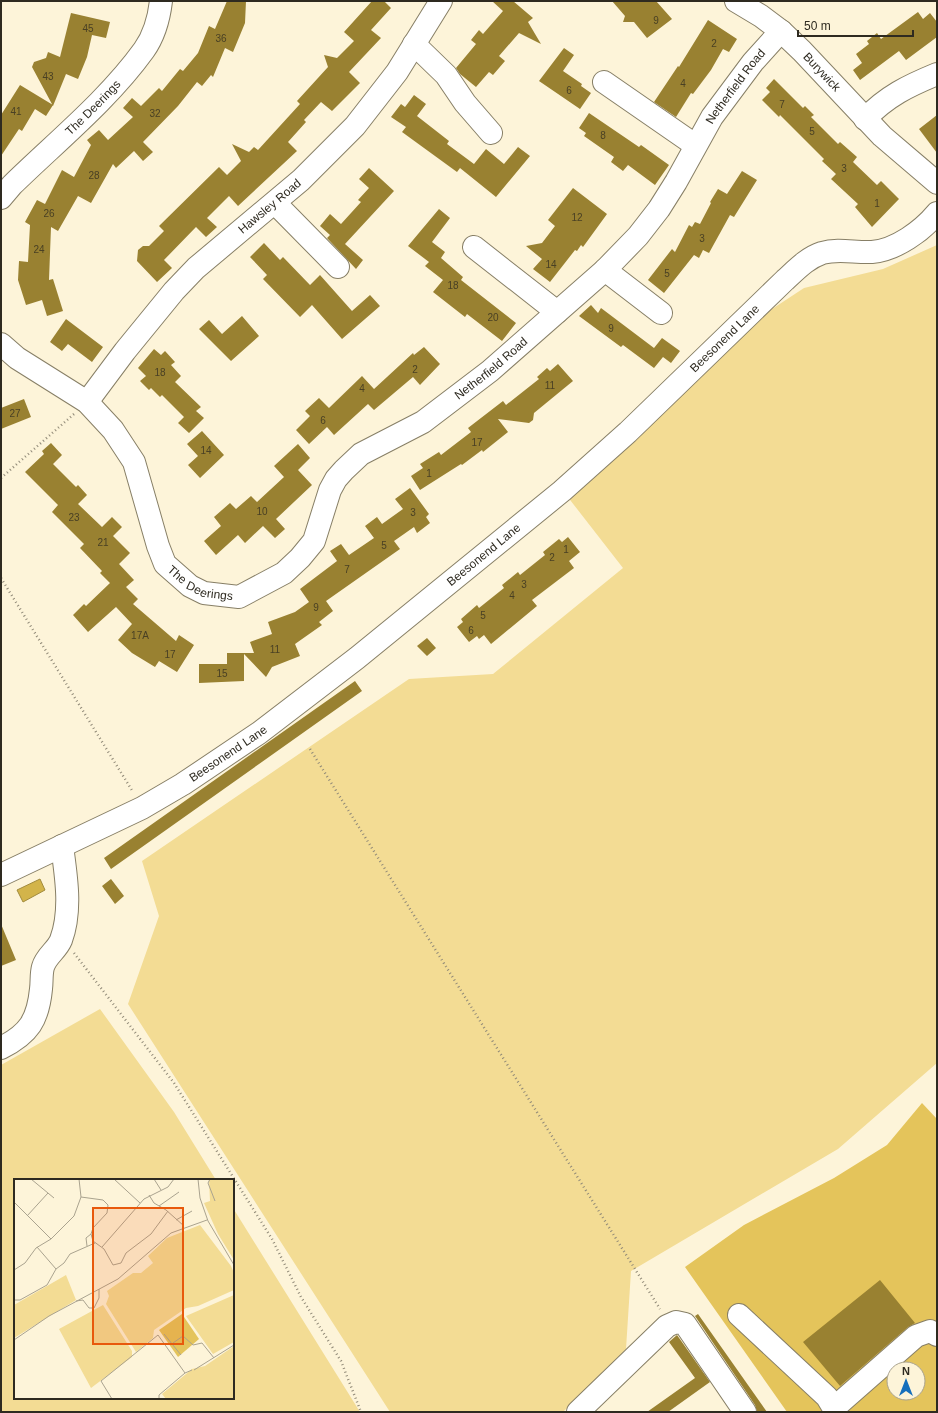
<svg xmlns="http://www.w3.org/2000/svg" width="938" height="1413" viewBox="0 0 938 1413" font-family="Arial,sans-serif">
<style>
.green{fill:#f3dc94}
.forest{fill:#e4c45b;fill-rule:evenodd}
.water{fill:#d3b44a;stroke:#a28b3d}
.building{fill:#998131}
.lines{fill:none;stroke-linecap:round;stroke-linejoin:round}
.minor-casing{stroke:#877f66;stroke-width:24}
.path{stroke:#918a78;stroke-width:2.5;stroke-dasharray:1 3;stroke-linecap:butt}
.minor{stroke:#fff;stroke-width:22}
.labels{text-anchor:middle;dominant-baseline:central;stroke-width:3.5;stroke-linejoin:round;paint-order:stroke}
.number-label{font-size:10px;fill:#494024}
.street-label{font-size:12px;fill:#2e2a20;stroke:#fdf4d9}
.inset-road{fill:none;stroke:#aaa38f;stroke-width:1}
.view{fill:#e8590c;fill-opacity:0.15;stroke:#e8590c;stroke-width:2}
.inset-edge{fill:none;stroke:#2e2a20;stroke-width:2}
</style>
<rect width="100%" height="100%" fill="#fdf4d9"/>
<path class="green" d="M937,245V1063L838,1149L631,1271L626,1349L563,1412H390L128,1004L159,916L142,861L409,679L493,674L623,568L567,496L766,313L804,288L883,269Z
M100,1009L174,1112L216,1180H15V1398H233V1208L360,1412H1V1065Z"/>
<path class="forest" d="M922,1103L937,1119V1412H787L685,1267L744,1225L834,1178L887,1145ZM894,1369H918V1393H894Z"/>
<path class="water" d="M40,879L45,890L23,902L17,890Z"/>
<path class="building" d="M227,1H246L245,23L233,52L225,48L213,77L211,75L202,86L197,82L178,106L143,142L153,152L143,161L134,151L116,168L113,164L91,203L78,196L58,231L51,227L49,280L53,279L63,311L47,316L42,300L26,305L18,280L19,261L28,262L30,225L25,222L37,200L45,204L62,170L74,177L91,145L87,140L99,130L108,140L133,117L123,108L132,98L141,106L159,88L162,91L180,69L183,71L198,53L209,26L215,29Z
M372,1H384L391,8L371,30L381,38L349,72L360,83L332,111L321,102L304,120L306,122L288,142L297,151L238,206L229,196L207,218L217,227L206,237L196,227L164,260L172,268L157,282L137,261L138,250L143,246H149L164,231L159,226L219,167L227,175L241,161L232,144L249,152L254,147L258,150L300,104L297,101L328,67L324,55L337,58L354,41L344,32Z
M492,1H513L533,18L528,22L541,44L519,33L499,56L505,61L493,75L489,72L476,87L460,74L456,68L476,44L471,40L479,30L483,34L503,11Z
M612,1H656L672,19L647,38L634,22H623L625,16Z
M918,12L923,19L930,13L937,22V37L906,60L899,51L860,80L853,70L862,63L856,54L869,44L867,41L877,33L881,39Z
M71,13L110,22L106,38L92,35L87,57L78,79L66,74L53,106L32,67L34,62L46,58L48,52L60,57Z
M708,20L737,39L729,52L723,49L711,70L693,94L691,93L676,117L654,102L678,66L679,67Z
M564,48L574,55L563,71L582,84L581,86L591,93L580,109L539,81Z
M774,79L803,108L805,106L814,115L811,117L838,144L840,142L857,157L853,162L877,185L881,181L899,199L872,227L855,207L858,204L831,179L836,174L822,161L824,159L780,115L779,117L762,100L770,92L766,88Z
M20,85L53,105L46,116L35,109L22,131L19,129L1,156V115Z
M414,95L426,104L417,116L449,141L447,144L474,164L486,149L504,164L518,147L530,156L496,197L460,168L457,172L402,132L406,127L391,117L401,104L405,107Z
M589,113L639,147L641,145L669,165L655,185L628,165L623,171L611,162L614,157L584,136L586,133L579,128Z
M937,115V153L919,129Z
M369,168L394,191L345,244L363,260L356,269L327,238L330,235L320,226L330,214L341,224L361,202L358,200L369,188L359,179Z
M742,171L757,180L734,217L730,215L709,253L703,250L699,258L694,255L664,293L648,280L672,249L675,252L689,225L692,227L695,222L700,224L711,203L710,202L718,189L727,194Z
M573,188L607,214L583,247L581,245L577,251L575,250L550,282L533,269L542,259L526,246L542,243L555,226L548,220Z
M439,209L450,218L432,242L445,252L441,258L463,277L461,280L516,323L502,341L467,314L465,317L433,292L443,280L425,266L429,262L408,246Z
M264,243L280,260L283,257L310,285L320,275L352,311L370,295L380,306L342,339L312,305L300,317L263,279L267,275L250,257Z
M591,305L598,313L601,308L654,348L662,338L680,351L671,363L663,357L654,368L623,345L621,347L579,316Z
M242,316L259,336L231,361L199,329L209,320L222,334Z
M66,319L103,347L92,362L68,344L62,351L50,342Z
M424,347L440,364L420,385L413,377L374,410L368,404L334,435L327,427L309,444L296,430L310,416L305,411L319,398L329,408L362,376L374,389L413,353L414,355Z
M154,349L161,355L165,351L175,362L171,365L181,376L175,382L201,407L196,411L204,418L189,433L178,423L184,417L162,395L160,397L151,388L149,390L140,381L146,376L138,368Z
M558,364L573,381L534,413L533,420L529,423L498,419L508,432L483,452L482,450L462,465L461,464L420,490L411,476L423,468L420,464L439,452L441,455L471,432L468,428L503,401L506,405L539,379L537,377L547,368L550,371Z
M24,399L31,417L1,429V408Z
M202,431L224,455L200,478L188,465L198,456L187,444Z
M51,443L62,455L53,464L76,487L78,485L87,495L78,504L102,527L112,517L122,527L113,536L130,553L119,564L134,580L126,587L138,599L133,604L176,641L179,635L194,645L177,672L159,661L155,667L132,653L118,640L132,624L116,607L88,632L73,615L84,604L86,606L110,583L100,573L102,571L80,548L84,544L52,512L58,505L25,472L44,454L42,451Z
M298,444L310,458L298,470L312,485L276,519L285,529L275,538L263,526L245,543L238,535L216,555L204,541L221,526L214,517L230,503L236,509L251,496L257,502L284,477L274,466Z
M410,488L429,514L426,517L430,523L417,533L414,527L394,541L400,549L326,601L333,611L319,622L322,625L295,644L300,656L272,667L266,677L244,654V681L199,683V664H227V653H254L250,642L272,634L268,622L295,612L309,602L300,589L337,561L330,551L341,544L349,555L374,538L365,526L377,517L382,524L403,509L395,499Z
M568,537L580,552L569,561L574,568L532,600L537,606L491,644L484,635L479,639L477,636L469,642L457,627L463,622L461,619L477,605L479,608L504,588L502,585L518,572L520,575L545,555L543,552L559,539L562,542Z
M427,638L436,648L427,656L417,646Z
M355,681L362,691L111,869L104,858Z
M111,879L124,896L115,904L102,886Z
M1,924L16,960L1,966Z
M880,1280L915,1323L908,1327L840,1386L803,1342Z
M698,1314L767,1412H757L755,1405L695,1316Z
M677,1335L710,1382L668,1412H647L695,1378L669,1342Z"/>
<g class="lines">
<g class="minor-casing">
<g id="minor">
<path id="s1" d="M736,1L761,16L781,31L802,51L882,136L937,183"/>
<path d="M414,44L446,75L465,103L491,133"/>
<path d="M604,82L695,145"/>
<path d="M865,119C887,96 908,86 937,74"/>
<path id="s2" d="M1,198L12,185C56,142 108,100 144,50C154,36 159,18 161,1"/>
<path d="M275,203L338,267"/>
<path d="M474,247L557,312"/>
<path d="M605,270L661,313"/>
<path id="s3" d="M1,344L17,358L87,402L113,430L134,462L158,546L165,564L190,586L204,593L239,597L284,573L300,558L314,541L330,490L336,479L344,470L361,454L423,422L490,371L605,270L638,236L659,209L676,182L712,117L753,62L781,31"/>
<path id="s4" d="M87,402L125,351L174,291L196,268L301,180L355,126L397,72L441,1"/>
<path id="s5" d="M1,875L142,808L183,784L259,733L357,658L562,491L628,432L785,280C796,270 807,258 822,253C839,248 855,253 872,252C896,250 922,231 937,213"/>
<path d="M1,1048C29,1034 38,1020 41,989C42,982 41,974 43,967C46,956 57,950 61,940C72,910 66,876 62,846"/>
<path d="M739,1315L827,1397L836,1412"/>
<path d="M834,1408L916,1336L930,1331L937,1335"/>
<path d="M578,1412L667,1326L676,1322L685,1324L745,1412"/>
</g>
</g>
<path class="path" d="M1,478L74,414
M1,578L133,792
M310,749L660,1309
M74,953L174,1083L272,1239L301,1297L341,1361L361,1412"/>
<use href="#minor" class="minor"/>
</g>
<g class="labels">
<g class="number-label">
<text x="656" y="20">9</text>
<text x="88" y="28">45</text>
<text x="221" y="38">36</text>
<text x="714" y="43">2</text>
<text x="48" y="76">43</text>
<text x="683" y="83">4</text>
<text x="569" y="90">6</text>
<text x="782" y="104">7</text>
<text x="16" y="111">41</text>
<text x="155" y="113">32</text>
<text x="812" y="131">5</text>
<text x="603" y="135">8</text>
<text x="844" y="168">3</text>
<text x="94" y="175">28</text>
<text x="877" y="203">1</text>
<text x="49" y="213">26</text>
<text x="577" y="217">12</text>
<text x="702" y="238">3</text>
<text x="39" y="249">24</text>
<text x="551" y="264">14</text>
<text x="667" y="273">5</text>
<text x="453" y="285">18</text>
<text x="493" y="317">20</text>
<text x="611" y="328">9</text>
<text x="415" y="369">2</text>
<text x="160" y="372">18</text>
<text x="550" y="385">11</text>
<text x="362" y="388">4</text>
<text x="15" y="413">27</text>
<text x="323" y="420">6</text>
<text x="477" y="442">17</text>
<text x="206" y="450">14</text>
<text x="429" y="473">1</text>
<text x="262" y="511">10</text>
<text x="413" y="512">3</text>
<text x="74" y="517">23</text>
<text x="103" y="542">21</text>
<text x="384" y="545">5</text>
<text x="566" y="549">1</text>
<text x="552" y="557">2</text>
<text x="347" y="569">7</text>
<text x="524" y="584">3</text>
<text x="512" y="595">4</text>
<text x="316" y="607">9</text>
<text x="483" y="615">5</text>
<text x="471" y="630">6</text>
<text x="140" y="635">17A</text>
<text x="275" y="649">11</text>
<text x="170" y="654">17</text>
<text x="222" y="673">15</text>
</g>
<g class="street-label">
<text stroke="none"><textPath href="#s1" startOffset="112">Burywick</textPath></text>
<text stroke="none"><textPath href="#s3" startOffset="1101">Netherfield Road</textPath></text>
<text stroke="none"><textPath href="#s2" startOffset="129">The Deerings</textPath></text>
<text stroke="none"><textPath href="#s4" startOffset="269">Hawsley Road</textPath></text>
<text stroke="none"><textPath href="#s5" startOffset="906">Beesonend Lane</textPath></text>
<text stroke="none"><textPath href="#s3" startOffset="724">Netherfield Road</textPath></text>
<text stroke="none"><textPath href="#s5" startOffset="582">Beesonend Lane</textPath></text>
<text stroke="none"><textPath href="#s3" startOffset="329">The Deerings</textPath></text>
<text stroke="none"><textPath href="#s5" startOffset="258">Beesonend Lane</textPath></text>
</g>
</g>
<g transform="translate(14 1179)">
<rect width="220" height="220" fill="#fdf4d9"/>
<path d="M195,0H220V81L204,55L190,24L196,22ZM186,46L217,87L220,94V111L184,127L172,129L140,151L139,159L122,173L92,125L95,117L93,112L119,94H127L139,84L134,77L153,59ZM52,96L62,121L0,159V126ZM220,116V163L199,175L172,137ZM89,126L118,172V178L77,209L45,150ZM220,167V220H152L148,215L178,190L191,187Z" fill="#f3dc94"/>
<path d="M168,135L185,160L164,178L145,151Z" fill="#e4c45b"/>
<path class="inset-road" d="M17,0L40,19M100,0L126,24M140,0L147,11M184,0L186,19L194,42L220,86M196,0L194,4L201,22M135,16L140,24L152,31L170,47M67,18L89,21L94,26L93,34L79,49L77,55L79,62L90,70L99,86L107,84L112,74L137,55L154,32M0,23L37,60M145,27L165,13M13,37L34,14M162,41L178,32M73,67L72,59L77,55M23,68L42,90L50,84L56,75L81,64M88,68L130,20L154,8L160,0M0,91L11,84L22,69L37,60L60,37L67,18L65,0M0,121H6L33,106L42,90M62,122L69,121L75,129H80L85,119V110M150,155L167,176M0,161L35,137L104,100L157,54L193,41M159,164L169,157L179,166L188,164L200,179M180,191L220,166M98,220L87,202L144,156L171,194M145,220V216L171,194L178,191"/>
<path class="view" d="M79,29H169V165H79Z"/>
<rect width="220" height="220" class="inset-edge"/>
</g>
<rect width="938" height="1413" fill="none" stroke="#2e2a20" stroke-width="4"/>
<g transform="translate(906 1381)"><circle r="19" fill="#fdf4d9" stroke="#aaa38f"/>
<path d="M0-3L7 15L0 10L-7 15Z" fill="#166fbc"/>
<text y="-6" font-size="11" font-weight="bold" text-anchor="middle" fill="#2e2a20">N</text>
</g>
<path d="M798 30v6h115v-6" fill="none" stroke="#2e2a20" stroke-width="2"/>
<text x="804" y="30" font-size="12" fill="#2e2a20" stroke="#fdf4d9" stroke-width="3" paint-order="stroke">50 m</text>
</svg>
